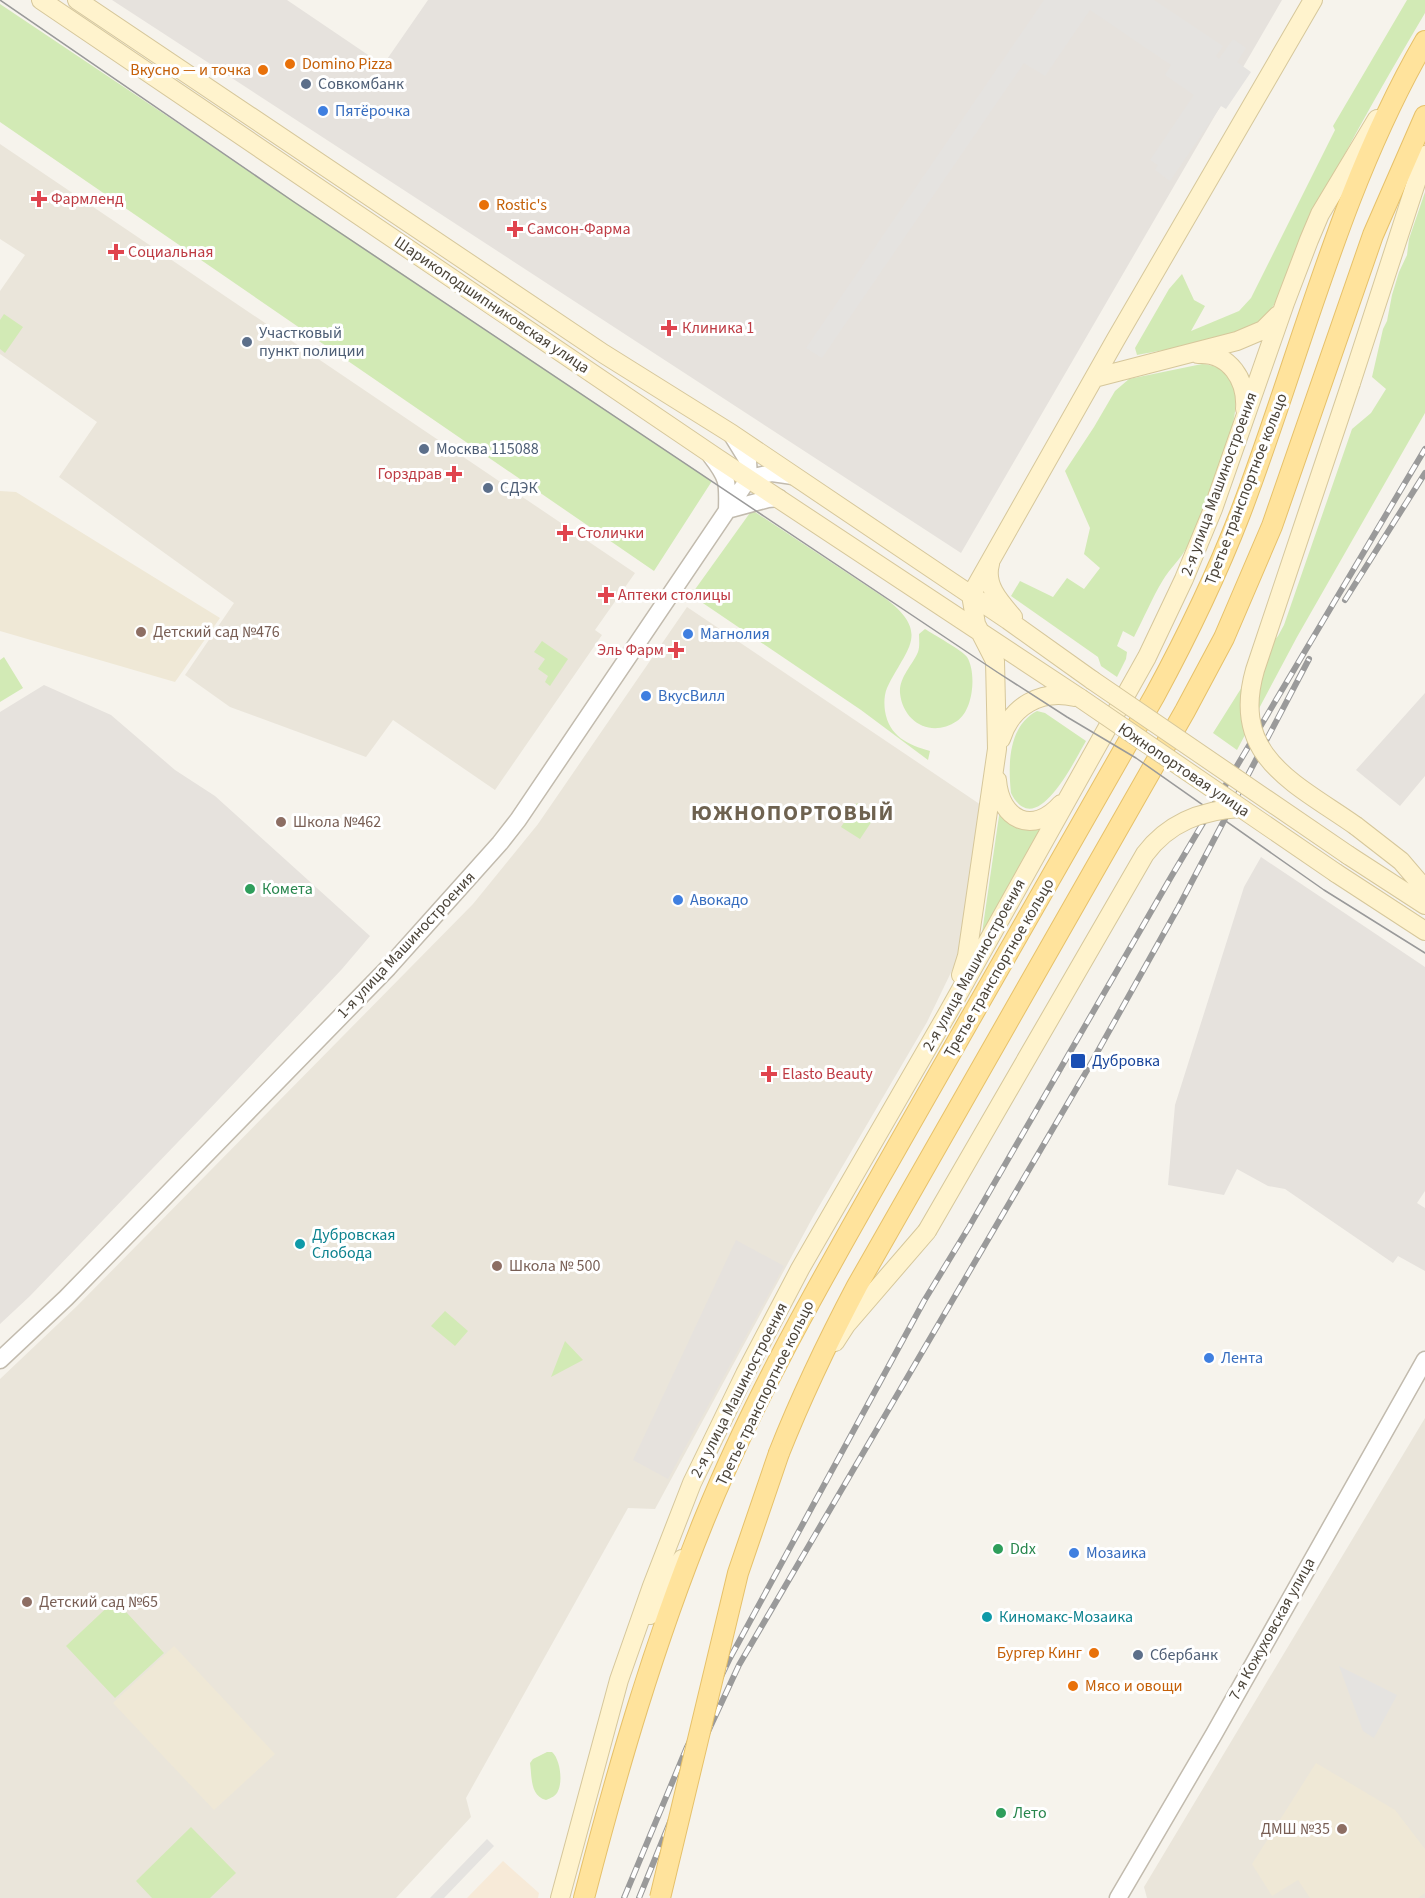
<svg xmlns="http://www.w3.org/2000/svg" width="1425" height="1898" viewBox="0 0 1425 1898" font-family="'Source Sans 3',sans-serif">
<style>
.residential{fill:#eae5da}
.commercial{fill:#f7ead8}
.industrial{fill:#e6e2dd}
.education{fill:#efe8d6}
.green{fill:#d2eab5}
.parking{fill:#e5e3e0}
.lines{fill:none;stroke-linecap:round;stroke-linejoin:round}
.tertiary-casing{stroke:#c2bbae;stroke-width:19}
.secondary-casing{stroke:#d6c79b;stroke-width:20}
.primary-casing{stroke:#e6c16a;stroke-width:22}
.tertiary{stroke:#fff;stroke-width:16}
.secondary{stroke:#fff3cd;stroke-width:18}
.primary{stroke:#ffe39c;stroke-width:20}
.tram{stroke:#9a9a9a;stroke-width:1.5}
.rail-casing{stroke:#9a9a9a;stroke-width:6}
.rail{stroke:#fff;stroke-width:4;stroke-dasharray:11;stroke-linecap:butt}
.secondary-bridge-casing{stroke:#d6c79b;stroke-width:20;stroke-linecap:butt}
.primary-bridge-casing{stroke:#e6c16a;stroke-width:22;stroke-linecap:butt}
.secondary-bridge{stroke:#fff3cd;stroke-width:18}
.primary-bridge{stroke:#ffe39c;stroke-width:20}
.food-dot{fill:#e8710a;stroke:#fff;stroke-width:2}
.service-dot{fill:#5c6f8a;stroke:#fff;stroke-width:2}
.shop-dot{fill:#3f7fe0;stroke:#fff;stroke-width:2}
.health-dot{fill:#e0444e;stroke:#fff;stroke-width:2}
.education-dot{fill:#8d6e63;stroke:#fff;stroke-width:2}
.leisure-dot{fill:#2e9e5b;stroke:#fff;stroke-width:2}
.transit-dot{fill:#1a4fb4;stroke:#fff;stroke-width:2}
.culture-dot{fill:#0f9aa8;stroke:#fff;stroke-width:2}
.labels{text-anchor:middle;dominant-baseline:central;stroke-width:6;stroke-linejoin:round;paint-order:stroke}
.food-label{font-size:16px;fill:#c56008;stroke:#fff;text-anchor:start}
.service-label{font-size:16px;fill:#4e5e75;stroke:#fff;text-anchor:start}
.shop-label{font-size:16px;fill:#366cbe;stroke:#fff;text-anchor:start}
.health-label{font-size:16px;fill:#be3a42;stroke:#fff;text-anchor:start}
.street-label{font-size:16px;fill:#4b4439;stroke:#fff}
.education-label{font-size:16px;fill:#785e54;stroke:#fff;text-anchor:start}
.leisure-label{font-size:16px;fill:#27864d;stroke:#fff;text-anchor:start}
.transit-label{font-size:16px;fill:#164399;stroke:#fff;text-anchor:start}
.culture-label{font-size:16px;fill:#0d838f;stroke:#fff;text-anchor:start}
.district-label{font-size:22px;font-weight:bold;letter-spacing:1.5px;fill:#6e6250;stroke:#fff}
</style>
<rect width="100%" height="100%" fill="#f6f3ec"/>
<path class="residential" d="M0,144L635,573L595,630L602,635L495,790L393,720L366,757L230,707L185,675L234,603L59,477L97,422L0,354V291L25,255L0,239Z
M687,607L984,807L957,960L927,1022L814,1215L655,1509L628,1508L466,1798L471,1817L396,1898H0V1379L77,1306L473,904L538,824Z
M1425,1418V1898H1147L1144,1887Z"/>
<path class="commercial" d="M503,1861L539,1893L538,1898H467Z"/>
<path class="industrial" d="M112,0H287L383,65L428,0H1282L961,553Z
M44,685L111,715L175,770L215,796L370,936L342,969L202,1117L30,1296L0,1324V712Z
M1425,693V776L1400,806L1356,770Z
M1261,857L1425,967V1191L1417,1203L1425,1208V1271L1398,1256L1393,1263L1285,1189L1268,1186L1237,1169L1224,1195L1168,1185L1175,1105L1244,887Z
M736,1240L784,1266L668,1479L633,1460Z"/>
<path class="education" d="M0,491L16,492L220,618L175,682L0,631Z
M174,1646L275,1754L214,1810L113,1703Z
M1316,1763L1395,1810L1425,1849V1893L1418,1898H1310L1298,1880L1272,1896L1252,1864Z"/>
<path class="green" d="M1407,0H1425V13C1378,93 1331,173 1294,258C1286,277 1276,310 1260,322C1233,342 1170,348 1137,355L1135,348L1169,289L1182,274L1194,300L1205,306L1191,331L1239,311L1251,298L1335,130L1333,126Z
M0,4L712,481L654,571L0,122Z
M1425,192V413L1297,637L1237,750L1213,733L1264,652L1278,636L1284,625L1352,429L1371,413L1386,389L1372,377L1383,329L1387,321L1392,295L1399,272L1407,255L1409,239Z
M4,314L23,327L5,353L0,349V320Z
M1202,364C1259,369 1229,439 1218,470C1209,496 1200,522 1187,547C1181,559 1170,568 1163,580C1152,598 1144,618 1134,637L1123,631L1117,646L1127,652L1126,659L1117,677L1101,666L1098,657L1011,596L1020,581L1053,597L1067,578L1084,589L1100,568L1084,554L1090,528L1065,471L1094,427L1115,391L1129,379Z
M752,510L885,598C932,634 906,648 887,688C884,695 884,704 885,711C889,736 908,745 930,751L928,760L861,710L691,595Z
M925,629C933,634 963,651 967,657C977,673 973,711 957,721C932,738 903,723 900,693C899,677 912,666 918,652C920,646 919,640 919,634Z
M542,641L568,659L550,686L545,682L548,676L538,669L545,659L534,652Z
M4,657L23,688L0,702V660Z
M1037,711L1045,713L1086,741C1075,759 1036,843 1011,793C1008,765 1008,726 1037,711Z
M857,803L876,815L860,839L841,827Z
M1000,809L1044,823L982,933Z
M445,1311L468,1331L455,1346L431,1326Z
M565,1341L583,1360L551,1377Z
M115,1600L164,1653L115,1698L66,1646Z
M547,1752H552C560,1759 563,1781 558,1791C556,1796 551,1798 546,1800C530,1796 532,1777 530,1763L533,1759Z
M191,1827L236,1873L210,1898H152L136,1881Z"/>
<path class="parking" d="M1044,0H1154L1223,46L1216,56L1219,59L1233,39L1246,48L1237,62L1251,72L1226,109L1221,106L1170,181L1155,170L1158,165L1150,160L1194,95L1165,75L1171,65L1090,10L1045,76L1024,63L822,358L806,348Z
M1339,1666L1397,1695L1374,1738L1363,1731Z
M487,1839L494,1846L444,1898H430Z"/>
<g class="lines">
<g class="tertiary-casing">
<path id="tertiary" d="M732,435L748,461L749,478
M711,456C728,478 728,482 727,510
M749,478L772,473L793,476
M727,510L768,499L779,498
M0,1360L66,1298L388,968L500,843L518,820L749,478
M1118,1898L1214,1734L1425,1360"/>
</g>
<g class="secondary-casing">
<path id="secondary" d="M41,0L717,458L1080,698
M77,0L604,354L732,434L1008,620L1092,680
M1198,354C1230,352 1247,381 1245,409
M1094,378L1237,341L1263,330L1278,315
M1351,383L1425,155
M990,564C984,585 1000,602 1013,617
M971,595L1116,339L1313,0
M1001,739C1011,706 1041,689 1075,697
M997,780C1000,820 1033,836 1061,804
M1356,826L1401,861L1425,889
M1348,855L1425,905
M1336,873L1425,931
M961,975L967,956L997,749L995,661L976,624L971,595
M835,1342L846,1325L927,1231
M650,1615L682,1559
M560,1898L619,1680L652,1586L692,1483L745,1374L800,1269L946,1016L1147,657L1184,579L1213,509L1285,303L1309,240L1320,214L1377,119"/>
</g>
<g class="primary-casing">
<path id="primary" d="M779,1453C802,1395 828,1341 857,1286L1185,711L1224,638L1272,526L1373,235L1425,116
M584,1898C617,1770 654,1643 704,1520C759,1385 833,1260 905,1133C989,987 1072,841 1155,695C1187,636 1216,576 1240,514C1300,357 1340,187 1425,41"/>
</g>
<use href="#tertiary" class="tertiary"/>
<use href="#secondary" class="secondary"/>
<use href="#primary" class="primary"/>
<path class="tram" d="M0,0L294,202L997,672L1067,717L1136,758L1324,890L1425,953"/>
<g class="rail-casing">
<path id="rail" d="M1345,600L1425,473
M624,1898L687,1747L730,1658L924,1301L969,1227L1171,877L1425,449
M639,1898L699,1751L739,1665L1089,1067L1178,908L1309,659"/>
</g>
<use href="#rail" class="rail"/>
<g class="secondary-bridge-casing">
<path id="secondary-bridge" d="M1351,383L1255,670C1230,757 1295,783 1356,826
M1092,680L1348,855
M1080,698L1336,873
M927,1231L1145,854C1169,822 1202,810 1241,808"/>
</g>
<g class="primary-bridge-casing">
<path id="primary-bridge" d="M660,1898L738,1573L779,1453"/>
</g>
<use href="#secondary-bridge" class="secondary-bridge"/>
<use href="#primary-bridge" class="primary-bridge"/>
</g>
<g class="food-dot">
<circle cx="290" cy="64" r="6"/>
<circle cx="263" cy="70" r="6"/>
<circle cx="484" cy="205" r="6"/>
<circle cx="1094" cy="1653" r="6"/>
<circle cx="1073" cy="1686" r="6"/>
</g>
<g class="service-dot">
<circle cx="306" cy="84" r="6"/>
<circle cx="247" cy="342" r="6"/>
<circle cx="424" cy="449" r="6"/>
<circle cx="488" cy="488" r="6"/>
<circle cx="1138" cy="1655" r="6"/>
</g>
<g class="shop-dot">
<circle cx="323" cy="111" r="6"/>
<circle cx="688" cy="634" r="6"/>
<circle cx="646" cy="696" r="6"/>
<circle cx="678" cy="900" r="6"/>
<circle cx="1209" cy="1358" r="6"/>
<circle cx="1074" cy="1553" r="6"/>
</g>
<g class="health-dot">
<path d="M36 190h6v6h6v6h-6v6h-6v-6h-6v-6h6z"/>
<path d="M512 220h6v6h6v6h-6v6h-6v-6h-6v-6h6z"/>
<path d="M113 243h6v6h6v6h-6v6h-6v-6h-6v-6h6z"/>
<path d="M666 319h6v6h6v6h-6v6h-6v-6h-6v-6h6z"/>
<path d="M451 465h6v6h6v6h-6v6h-6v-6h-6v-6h6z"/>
<path d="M562 524h6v6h6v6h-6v6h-6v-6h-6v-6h6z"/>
<path d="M603 586h6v6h6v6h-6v6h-6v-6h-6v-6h6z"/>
<path d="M673 641h6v6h6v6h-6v6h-6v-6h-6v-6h6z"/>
<path d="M766 1065h6v6h6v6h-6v6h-6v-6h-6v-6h6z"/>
</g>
<g class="education-dot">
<circle cx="141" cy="632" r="6"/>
<circle cx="281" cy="822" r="6"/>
<circle cx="497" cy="1266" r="6"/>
<circle cx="27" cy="1602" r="6"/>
<circle cx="1342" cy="1829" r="6"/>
</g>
<g class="leisure-dot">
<circle cx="250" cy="889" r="6"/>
<circle cx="998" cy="1549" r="6"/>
<circle cx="1001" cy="1813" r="6"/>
</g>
<rect class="transit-dot" x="1070" y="1053" width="16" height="16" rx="3"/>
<g class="culture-dot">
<circle cx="300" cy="1244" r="6"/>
<circle cx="987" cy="1617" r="6"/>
</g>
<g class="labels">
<g class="food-label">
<text x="302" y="64">Domino Pizza</text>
<text x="251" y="70" text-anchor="end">Вкусно — и точка</text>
<text x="496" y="205">Rostic's</text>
<text x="1082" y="1653" text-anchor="end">Бургер Кинг</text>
<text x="1085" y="1686">Мясо и овощи</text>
</g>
<g class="service-label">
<text x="318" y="84">Совкомбанк</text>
<text x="259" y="333">Участковый<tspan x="259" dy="18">пункт полиции</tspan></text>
<text x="436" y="449">Москва 115088</text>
<text x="500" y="488">СДЭК</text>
<text x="1150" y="1655">Сбербанк</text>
</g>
<g class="shop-label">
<text x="335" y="111">Пятёрочка</text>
<text x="700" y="634">Магнолия</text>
<text x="658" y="696">ВкусВилл</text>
<text x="690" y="900">Авокадо</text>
<text x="1221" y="1358">Лента</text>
<text x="1086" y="1553">Мозаика</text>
</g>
<g class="health-label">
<text x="51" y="199">Фармленд</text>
<text x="527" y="229">Самсон-Фарма</text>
<text x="128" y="252">Социальная</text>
<text x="682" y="328">Клиника 1</text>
<text x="442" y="474" text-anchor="end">Горздрав</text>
<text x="577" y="533">Столички</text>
<text x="618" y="595">Аптеки столицы</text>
<text x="664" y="650" text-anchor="end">Эль Фарм</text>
<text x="782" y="1074">Elasto Beauty</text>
</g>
<g class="street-label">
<text transform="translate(492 305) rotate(34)">Шарикоподшипниковская улица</text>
<text transform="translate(1219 484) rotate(-70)">2-я улица Машиностроения</text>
<text transform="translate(1246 489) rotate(-69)">Третье транспортное кольцо</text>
<text transform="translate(1184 770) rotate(34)">Южнопортовая улица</text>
<text transform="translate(406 945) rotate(-47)">1-я улица Машиностроения</text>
<text transform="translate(974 965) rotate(-61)">2-я улица Машиностроения</text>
<text transform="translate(999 968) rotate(-60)">Третье транспортное кольцо</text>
<text transform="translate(739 1390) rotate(-63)">2-я улица Машиностроения</text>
<text transform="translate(765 1393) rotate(-64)">Третье транспортное кольцо</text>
<text transform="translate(1272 1629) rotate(-61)">7-я Кожуховская улица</text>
</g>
<g class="education-label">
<text x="153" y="632">Детский сад №476</text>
<text x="293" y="822">Школа №462</text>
<text x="509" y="1266">Школа № 500</text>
<text x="39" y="1602">Детский сад №65</text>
<text x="1330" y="1829" text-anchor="end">ДМШ №35</text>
</g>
<g class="leisure-label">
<text x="262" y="889">Комета</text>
<text x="1010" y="1549">Ddx</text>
<text x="1013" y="1813">Лето</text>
</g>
<g class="transit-label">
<text x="1092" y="1061">Дубровка</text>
</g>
<g class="culture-label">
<text x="312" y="1235">Дубровская<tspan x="312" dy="18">Слобода</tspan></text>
<text x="999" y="1617">Киномакс-Мозаика</text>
</g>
<g class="district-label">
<text x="793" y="813">ЮЖНОПОРТОВЫЙ</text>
</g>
</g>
</svg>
